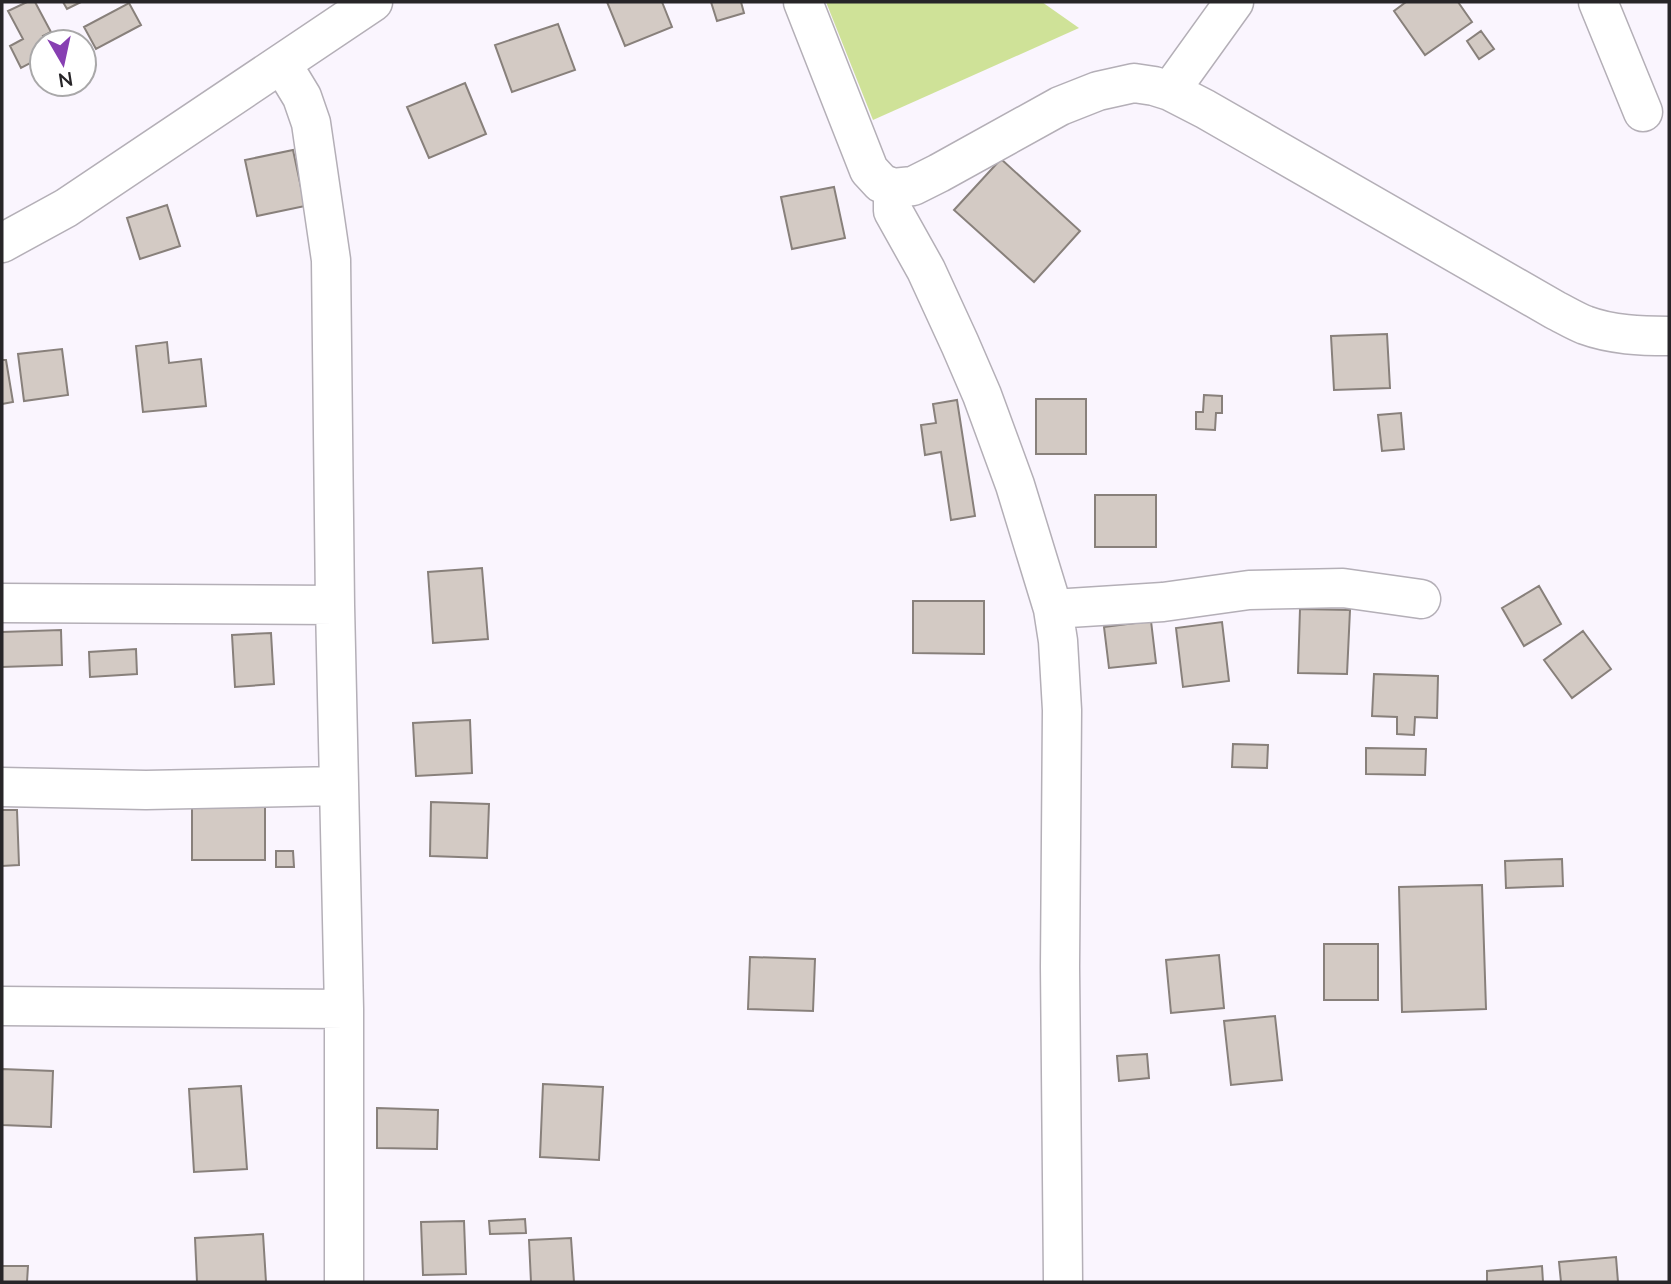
<svg xmlns="http://www.w3.org/2000/svg" width="1671" height="1284" viewBox="0 0 1671 1284" font-family="Lato,sans-serif">
<style>
.green{fill:#cfe298}
.building{fill:#d3cac4;stroke:#88807b;stroke-width:2}
.lines{fill:none;stroke-linecap:round;stroke-linejoin:round}
.minor-casing{stroke:#b4afb7;stroke-width:41}
.minor{stroke:#fff;stroke-width:38}
</style>
<rect width="100%" height="100%" fill="#faf5fe"/>
<path class="green" d="M826,2H1042L1079,28L873,120Z"/>
<path class="building" d="M27,2H35L51,32L43,36L46,42H42V57L21,68L10,46L23,39L8,11Z
M63,2H81L67,9Z
M607,2H662L672,27L625,46Z
M711,2H741L744,13L717,21Z
M1406,2H1458L1472,22L1425,55L1394,11Z
M129,3L141,25L96,49L84,27Z
M558,24L575,70L512,92L495,45Z
M1481,31L1494,49L1479,59L1467,41Z
M465,83L486,134L429,158L407,107Z
M293,150L305,206L257,216L245,160Z
M1001,159L1080,231L1034,282L954,210Z
M834,187L845,238L792,249L781,197Z
M167,205L180,246L140,259L127,218Z
M1387,334L1390,388L1334,390L1331,336Z
M167,342L169,363L201,359L206,406L143,412L136,346Z
M62,349L68,395L24,401L18,354Z
M2,360H6L13,402L2,404Z
M1204,395L1222,396V413H1216L1215,430L1196,429V412H1203Z
M1036,399H1086V454H1036Z
M957,400L975,516L951,520L941,452L925,455L921,425L936,423L933,404Z
M1401,413L1404,449L1382,451L1378,415Z
M1095,495H1156V547H1095Z
M482,568L488,639L433,643L428,572Z
M1539,586L1561,624L1524,646L1502,608Z
M913,601H984V654L913,653Z
M1300,609L1350,610L1347,674L1298,673Z
M1151,621L1156,663L1109,668L1104,627Z
M1222,622L1229,681L1183,687L1176,628Z
M61,630L62,665L2,667V632Z
M1583,631L1611,669L1572,698L1544,660Z
M271,633L274,684L235,687L232,635Z
M136,649L137,674L90,677L89,652Z
M1374,674L1438,676L1437,718L1415,717L1414,735L1397,734V717L1372,716Z
M470,720L472,773L416,776L413,723Z
M1233,744L1268,745L1267,768L1232,767Z
M1366,748L1426,749L1425,775L1366,774Z
M431,802L489,804L487,858L430,856Z
M265,804V860H192V805Z
M2,810H17L19,865L2,866Z
M276,851H293L294,867H276Z
M1562,859L1563,886L1506,888L1505,861Z
M1482,885L1486,1009L1402,1012L1399,887Z
M1324,944H1378V1000H1324Z
M1219,955L1224,1008L1171,1013L1166,960Z
M750,957L815,959L813,1011L748,1009Z
M1275,1016L1282,1080L1231,1085L1224,1021Z
M1147,1054L1149,1078L1119,1081L1117,1056Z
M2,1069L53,1071L51,1127L2,1125Z
M543,1084L603,1087L599,1160L540,1157Z
M241,1086L247,1169L194,1172L189,1089Z
M377,1108L438,1110L437,1149L377,1148Z
M525,1219L526,1233L490,1234L489,1221Z
M464,1221L466,1274L423,1275L421,1222Z
M263,1234L266,1282H197L195,1238Z
M571,1238L574,1282H531L529,1240Z
M1616,1257L1618,1282H1561L1559,1262Z
M2,1266H28L27,1282H2Z
M1542,1266L1543,1282H1487V1271Z"/>
<g class="lines">
<g class="minor-casing">
<path id="minor" d="M803,2L869,170L881,183L893,188L913,186L939,173L1060,106L1098,91L1134,83L1154,86L1170,91L1205,109L1555,310C1565,315 1575,321 1585,325C1612,335 1641,336 1669,336
M1598,2L1643,112
M282,64L302,97L311,123L331,260L335,605L344,1009V1282
M1170,91L1234,2
M893,188V211L926,270L960,344L982,395L1015,485L1053,609L1058,641L1062,710L1060,967L1063,1282
M2,243L66,208L373,2
M2,603L335,605
M1053,609L1163,602L1249,590L1343,588L1421,599
M2,787L146,790L339,786
M2,1006L344,1009"/>
</g>
<use href="#minor" class="minor"/>
</g>
<rect width="1671" height="1284" fill="none" stroke="#272528" stroke-width="7"/>
<g transform="translate(63 63) rotate(171)"><circle r="33" fill="#ffffff" stroke="#a9a8a9" stroke-width="2"/>
<path d="M0-5L12 26L0 18L-12 26Z" fill="#873fb2"/>
<text y="-10" font-size="19" font-weight="bold" text-anchor="middle" fill="#272528">N</text>
</g>
</svg>
